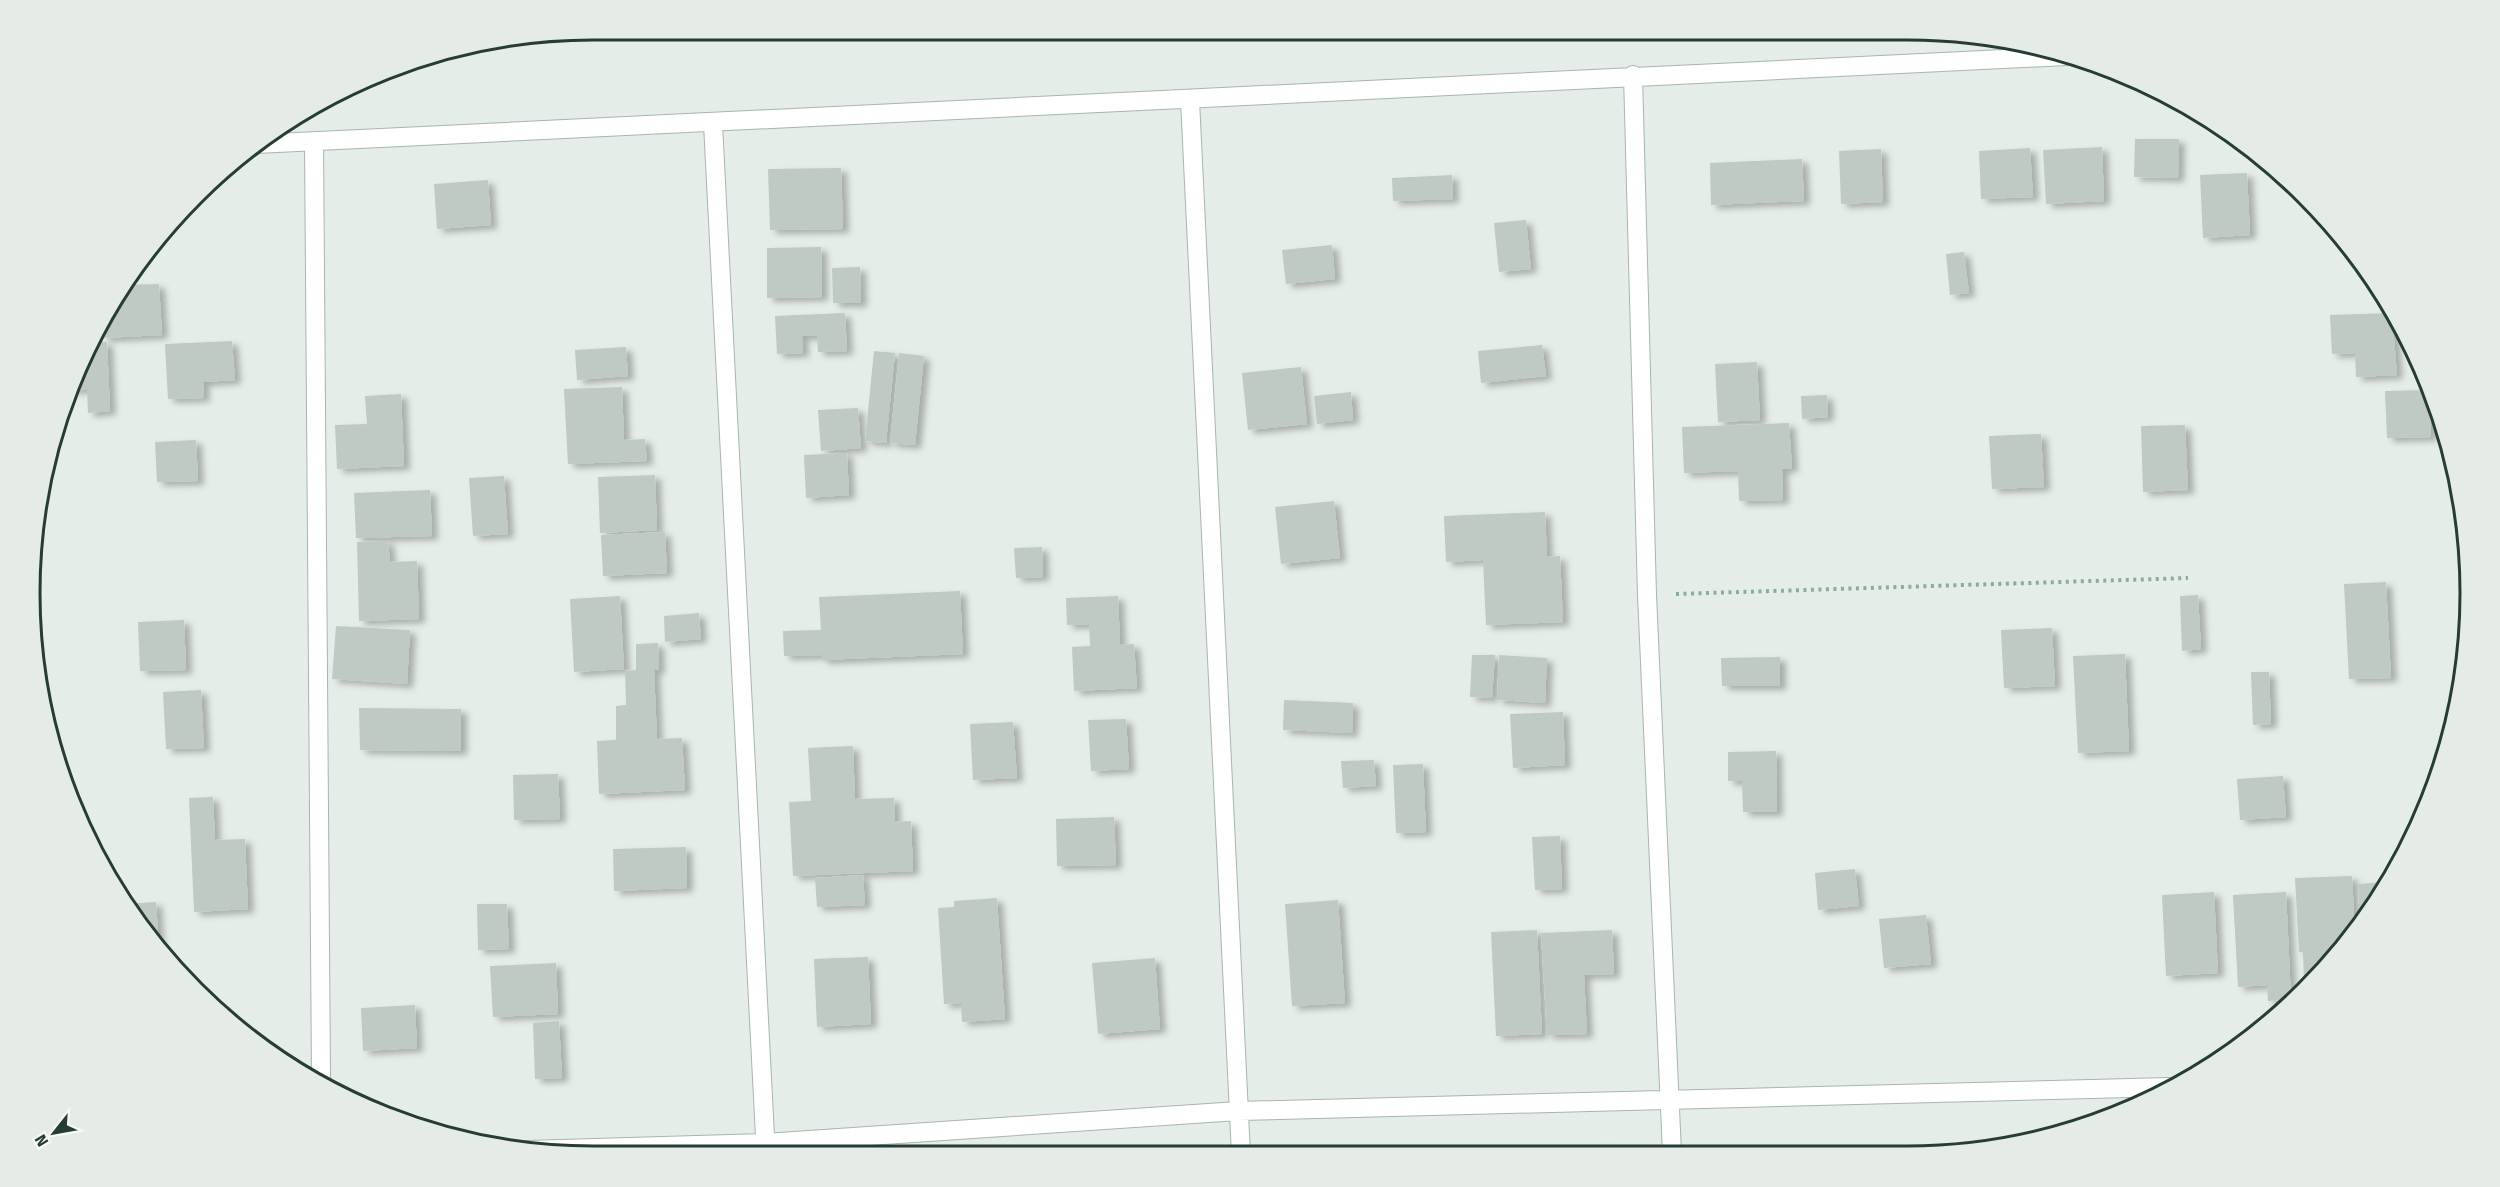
<svg xmlns="http://www.w3.org/2000/svg" width="2500" height="1187" viewBox="0 0 2500 1187" font-family="'Fira Sans',sans-serif">
<style>
.building{fill:#becac3;filter:url(#shadow)}
.lines{fill:none;stroke-linecap:round;stroke-linejoin:round}
.minor-casing{stroke:#a8b5ae;stroke-width:20}
.path{stroke:#89ad9b;stroke-width:4;stroke-dasharray:3 4.5;stroke-linecap:butt}
.minor{stroke:#fff;stroke-width:18}
.rim{fill:none;stroke:#263d32;stroke-width:3}
</style>
<defs>
<filter id="shadow"><feDropShadow dx="6" dy="4" stdDeviation="3" flood-color="#0004"/></filter>
</defs>
<rect width="100%" height="100%" fill="#e5ede8"/>
<path class="building" d="M2135,139H2179L2178,178L2134,177Z
M2102,147L2104,201L2046,204L2043,150Z
M2030,148L2033,197L1981,199L1979,151Z
M1881,149L1883,202L1841,204L1839,151Z
M1802,159L1804,201L1711,205L1710,163Z
M841,168L843,229L770,230L768,169Z
M2247,173L2250,235L2203,238L2200,175Z
M1452,175L1453,199L1393,201L1392,178Z
M488,180L491,225L437,229L434,184Z
M1526,220L1531,269L1499,272L1494,223Z
M1332,245L1335,279L1286,284L1282,250Z
M821,247L822,297L767,298V248Z
M1964,252L1969,293L1950,295L1946,254Z
M860,267L861,303H833L832,268Z
M159,284L162,335L103,338L102,324L122,285Z
M845,313L847,351L818,352L817,336H802L803,353L777,354L775,316Z
M2392,313L2397,375L2356,377L2355,353L2332,354L2330,315Z
M232,341L235,380L203,382L204,398L168,399L165,344Z
M92,342H107L110,411L88,413L87,389L69,390Z
M1542,345L1546,376L1481,383L1478,351Z
M626,347L628,376L577,380L575,350Z
M874,351L895,353L886,443L865,441Z
M899,353L924,356L915,445L890,443Z
M1757,362L1760,420L1718,422L1715,364Z
M1301,367L1307,424L1248,430L1242,373Z
M622,387L624,440L645,439L647,461L568,464L564,389Z
M2429,390L2431,437L2387,438L2385,391Z
M1351,392L1353,420L1317,424L1314,396Z
M401,394L404,466L337,469L335,425L367,424L365,396Z
M1827,395L1828,417L1802,419L1801,396Z
M858,408L861,448L821,451L818,410Z
M1789,423L1792,468L1782,469L1783,500L1739,501L1738,471L1684,473L1682,427Z
M2185,425L2188,490L2143,492L2141,426Z
M2041,434L2044,487L1992,489L1989,436Z
M196,440L198,481L157,482L155,442Z
M847,453L849,495L806,498L804,455Z
M655,475L657,530L600,533L598,477Z
M504,476L508,534L473,536L469,478Z
M430,490L432,536L356,538L354,493Z
M1334,501L1340,558L1281,564L1275,507Z
M1545,512L1547,557L1560,556L1563,622L1486,625L1483,560L1446,562L1444,516Z
M665,532L667,573L603,576L601,535Z
M388,541L390,562L417,561L419,619L359,621L357,542Z
M1042,547L1043,577L1016,578L1014,548Z
M2386,582L2391,678L2349,679L2344,584Z
M960,591L963,654L822,660V655L784,656L783,631L821,630L819,597Z
M2198,595L2201,649L2182,651L2180,596Z
M620,596L624,669L574,672L570,599Z
M1118,596L1120,645L1134,644L1137,688L1074,691L1072,647L1090,646L1089,624L1067,625L1066,598Z
M699,613L701,639L665,642L664,616Z
M184,620L186,670L140,671L138,622Z
M336,626L410,630L407,684L332,679Z
M2052,628L2055,686L2004,688L2001,630Z
M658,643L659,670H654L657,739L682,738L685,790L599,794L597,741L616,740V706L626,705L625,671L636,670V644Z
M2125,654L2129,751L2078,753L2073,656Z
M1472,655H1495L1492,698L1470,697Z
M1499,655L1547,658L1545,703L1497,700Z
M1780,657V686H1722L1721,658Z
M2251,672H2269L2271,724L2253,725Z
M201,690L204,748L166,749L163,692Z
M1284,700L1353,703L1352,733L1283,730Z
M359,708L461,709V751L360,750Z
M1563,712L1565,765L1513,768L1510,714Z
M1126,719L1129,769L1091,771L1088,720Z
M1013,722L1017,778L973,780L970,724Z
M853,746L855,799L894,798L895,822L911,821L913,871L793,876L789,802L811,801L808,748Z
M1776,751L1777,812H1743L1742,781H1728V752Z
M1374,760L1376,786L1343,788L1341,761Z
M1423,764L1426,832L1396,833L1393,765Z
M558,774L560,819L514,820L513,775Z
M2283,776L2286,817L2240,820L2237,779Z
M213,797L215,840L245,839L248,909L194,912L189,798Z
M1114,817L1116,865L1057,866L1056,819Z
M1560,836L1562,889L1535,890L1532,837Z
M686,847L687,888L614,891L613,849Z
M1855,869L1859,906L1818,910L1815,873Z
M863,875L865,905L817,907L815,878Z
M2352,876L2355,934L2340,950L2314,952L2339,951L2304,986L2303,952H2299L2295,878Z
M2385,882L2377,896L2360,925L2358,884Z
M2214,892L2218,973L2166,976L2162,895Z
M2286,892L2291,999L2268,1001L2267,985L2238,987L2233,895Z
M997,898L1005,1019L962,1022L961,1003L944,1004L938,908L954,907V901Z
M1338,900L1345,1003L1292,1006L1285,904Z
M156,902L159,949L146,936L126,904Z
M477,904H507L509,949L478,950Z
M1926,915L1931,964L1884,968L1879,919Z
M1537,930L1542,1034L1496,1036L1491,932Z
M1612,930L1614,974L1584,975L1587,1034L1547,1035L1541,933Z
M868,957L871,1024L817,1027L814,959Z
M1155,958L1160,1029L1098,1034L1092,963Z
M556,963L558,1014L493,1017L490,966Z
M415,1005L417,1048L363,1051L361,1008Z
M559,1021L562,1078L535,1079L533,1023Z
M1616,1145L1617,1153L1564,1154L1563,1147Z
M1769,1147V1153H1723V1149Z"/>
<g class="lines">
<g class="minor-casing">
<path id="minor" d="M1633,75L1647,595L1672,1153
M1190,100L1241,1155
M713,124L766,1156
M314,141L321,1079
M256,144C860,117 1463,83 2067,56
M527,1150L765,1143L1238,1111L2169,1087"/>
</g>
<path class="path" d="M1676,594L2188,578"/>
<use href="#minor" class="minor"/>
</g>
<path d="M0 0H2500V1187H0ZM593 40H1907A553 553 0 0 1 2460 593V593A553 553 0 0 1 1907 1146H593A553 553 0 0 1 40 593V593A553 553 0 0 1 593 40Z" fill="#e5ebe7" fill-rule="evenodd"/>
<path class="rim" d="M593 40H1907A553 553 0 0 1 2460 593V593A553 553 0 0 1 1907 1146H593A553 553 0 0 1 40 593V593A553 553 0 0 1 593 40Z"/>
<g transform="translate(54 1133) rotate(239)" stroke="#f6faf7" stroke-width="4.5" paint-order="stroke">
<path d="M0-4.5L10 22L0 15L-10 22Z" fill="#263d32"/>
<text y="-9" font-size="16" font-weight="bold" text-anchor="middle" fill="#263d32">N</text>
</g>
</svg>
